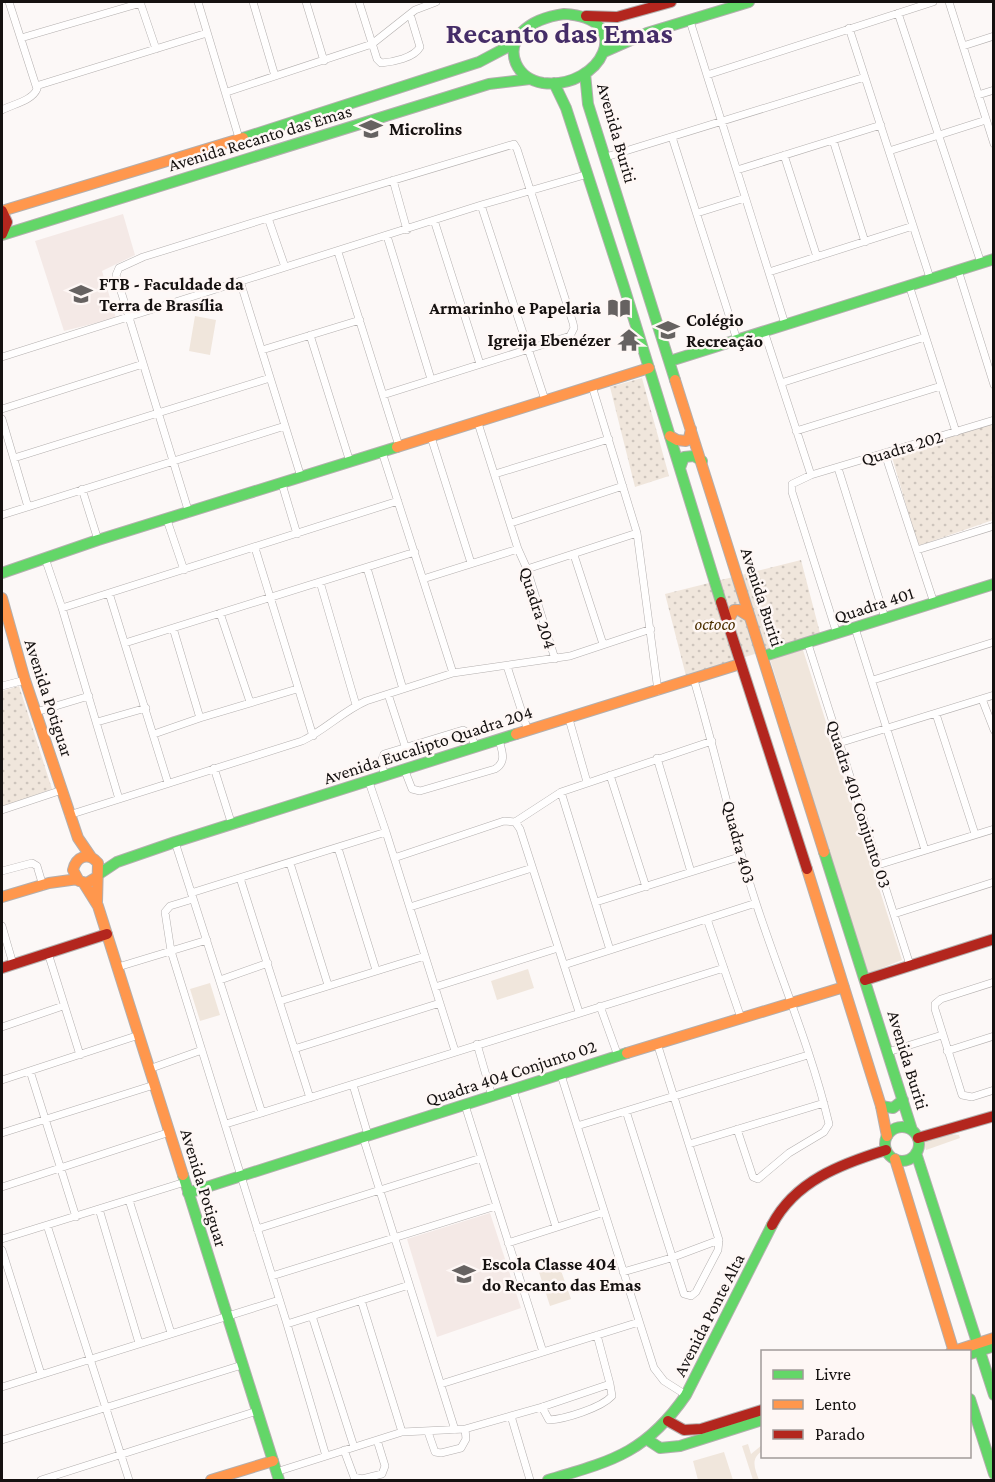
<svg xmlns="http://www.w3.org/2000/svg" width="995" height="1482" viewBox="0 0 995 1482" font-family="'Crimson Pro',serif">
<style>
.built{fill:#f4e9e6}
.green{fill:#f0e6dc}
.park{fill:url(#park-dots)}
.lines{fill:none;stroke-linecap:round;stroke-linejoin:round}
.street-casing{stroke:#b3afae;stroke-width:8}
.fast-casing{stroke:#b3afae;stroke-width:12}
.slow-casing{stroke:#b3afae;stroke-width:12}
.jam-casing{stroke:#b3afae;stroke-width:12}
.street{stroke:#fffefe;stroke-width:7}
.fast{stroke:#63d668;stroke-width:10}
.slow{stroke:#ff974d;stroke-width:10}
.jam{stroke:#b3261e;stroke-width:10}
.labels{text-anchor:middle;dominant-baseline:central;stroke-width:5;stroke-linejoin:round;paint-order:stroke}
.poi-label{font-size:18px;font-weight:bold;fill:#151110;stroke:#fef7f5;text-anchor:start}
.street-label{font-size:18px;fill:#151110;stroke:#fef7f5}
.park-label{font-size:18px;font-style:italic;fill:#4c3001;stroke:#fef7f5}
.town-label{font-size:30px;font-weight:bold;fill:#452d68;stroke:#fef7f5}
</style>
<defs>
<pattern id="park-dots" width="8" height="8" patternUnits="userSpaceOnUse" patternTransform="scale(1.5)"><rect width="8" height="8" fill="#f0e6dc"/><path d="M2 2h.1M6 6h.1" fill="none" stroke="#cdc4bc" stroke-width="1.8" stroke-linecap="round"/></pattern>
</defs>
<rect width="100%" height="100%" fill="#fcf8f7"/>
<path class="built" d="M123,214L135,255L102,271L116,318L64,331L35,241Z
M490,1213L521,1308L437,1337L407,1239Z"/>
<path class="green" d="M195,316L216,320L210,355L189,351Z
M803,650L902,960L867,974L770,659Z
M528,969L534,988L497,1000L491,981Z
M210,983L220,1015L200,1021L190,989Z
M951,1134L959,1135L960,1138L926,1150L923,1142Z
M558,1262L571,1299L550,1306L538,1269Z
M748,1444L751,1454L762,1445V1451C750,1459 755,1469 759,1480H753L742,1446Z
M724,1452L733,1480H698L693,1461Z"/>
<path class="park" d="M642,378L669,476L635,487L610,387Z
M993,422V520L918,546L892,457Z
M801,560L820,633L686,676L665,594Z
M19,686L52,789L2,807V691Z"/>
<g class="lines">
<g class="street-casing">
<path id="street" d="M140,2L156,49
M198,2L239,138
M253,2L275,76
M306,2L324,61
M359,2L377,59L381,63C393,62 414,58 420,47L410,14
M949,2L994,144
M898,13L981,263
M690,21L785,324
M849,28L930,278
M21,38L141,3
M963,46L994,36
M707,75L933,2
M36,86L207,33
M227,92L372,44L415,10L436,2
M978,95L994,90
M2,110C13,104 32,101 37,89L9,2
M672,137L737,340
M833,140L865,242
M889,151L986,120
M784,155L817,257
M606,157L865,77
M737,170L881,125
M393,180L407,230
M481,205L545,400
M697,213L745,198
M268,218L285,267
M434,220L480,364
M387,236L431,379
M338,252L399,446
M958,270L994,385
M769,272L913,226
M240,281L301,477
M909,285L956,432
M764,331L811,475
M310,335L350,462
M262,350L360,320
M2,357L481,205L588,174
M781,383L925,337
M592,386L637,533L658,691
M2,409L143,364
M2,419L28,507
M478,423L518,549
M796,431L941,386
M431,437L471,563
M382,452L453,673
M885,454L934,603
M14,458L270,378
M838,468L885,618
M495,474L609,439
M282,484L297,534
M82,489L98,540
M189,513L116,275L119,268L143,257L268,218L514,144L517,149L573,323L574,328L570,336L383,395
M2,515L285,426
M167,520L184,570
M511,523L623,486
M255,548L313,736
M917,550L994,526
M574,555L603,644
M45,558L62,608L119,799
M367,568L403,689
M527,569L637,533
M423,579L518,549L527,569L555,659
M320,582L356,705
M109,593L168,783
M62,608L398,501
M220,613L250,702
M173,628L200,718
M855,628L925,850
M837,634L792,492V484L811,475L994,420
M125,643L415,552
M808,644L910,965
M507,666L528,731
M694,680C716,754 732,830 756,903C780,977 811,1048 829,1124L824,1132L789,1153L758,1179L753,1177L737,1129
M873,680L994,642
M2,686L25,680
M388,694L405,746
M982,699L994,730
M36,712L89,696
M936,714L975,834
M569,719L587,782
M97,722L146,708
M154,734L200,718L297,689
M839,743L994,695
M657,758L691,872
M214,768L232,825
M405,771L412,789L420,791L495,769C507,762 502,751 499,740
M610,775L646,887
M385,776L381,762L384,754L463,730L470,734L476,747
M369,782L386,832
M561,792L610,950
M2,810L62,790
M69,815L302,741C325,730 343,711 366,701L453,673L570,656L651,629
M515,822L561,792L712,741
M175,842L262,1113
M338,848L376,970
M394,858L504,821L515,822L520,829L579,1012
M290,863L328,985
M878,865L994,829
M2,871L32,863L37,866L43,886
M240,878L310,1098
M191,893L386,832L455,1051
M193,899L170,906L165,912L171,951L287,1324L326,1456
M596,902L742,856
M410,907L532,868
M894,914L994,882
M707,919L741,1018
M2,926L13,964
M48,953L80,1055
M564,965L756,903
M118,967L207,940
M220,980L268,963
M994,982L941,999L935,1004V1009L962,1095L972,1097L994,1090
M435,987L558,948
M280,1001L425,956
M600,1006L618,1056
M2,1027L63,1006
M477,1044L492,1096
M294,1049L440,1003
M947,1051L994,1036
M888,1052L942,1035
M149,1069L202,1050
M30,1071L76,1217
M561,1075L654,1368L664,1381L686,1395
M2,1080L139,1035
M353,1085L368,1135
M513,1090L556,1227
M465,1105L543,1352
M626,1111L684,1294L691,1296L696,1292L718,1250L719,1240L657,1043
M226,1124L724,968
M577,1126L808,1055
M2,1133L154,1085
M363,1137L455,1430
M689,1144L824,1103
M2,1187L170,1132
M129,1200L171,1333
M99,1209L139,1343
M47,1225L129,1480
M257,1229L481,1158
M2,1239L185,1182
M508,1243L604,1212
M2,1250L41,1374
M623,1272L671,1258L719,1240
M272,1276L496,1206
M361,1300L402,1432
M312,1316L354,1447
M287,1324L409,1285
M441,1384L639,1322
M2,1387L279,1300
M542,1407L549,1420C565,1419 601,1408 612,1396L610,1384
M511,1416L530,1480
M428,1432L435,1452L441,1453L461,1448L466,1439L465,1429
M2,1440L242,1365
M344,1450L354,1477L362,1479L382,1474L385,1466L377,1440
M276,1472L402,1432L465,1429L542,1407L610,1384L597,1335
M41,1480L257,1411"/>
</g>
<g class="fast-casing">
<path id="fast" d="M564,14C638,18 601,90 543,83C517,79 504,52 522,32C533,21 549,16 564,14Z
M604,52L647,33L749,2
M585,73L588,104L675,380
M554,83L566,108L624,287L721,602
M243,138L479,62L515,43
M2,235L489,84L530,79
M670,361L994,259
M680,468L684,457L694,456L702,461
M2,573L98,540L397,447
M764,656L994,584
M824,852L912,1130
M99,874L117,862L175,842L516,734
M881,1106L893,1108L903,1100
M885 1144a17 17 0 1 1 34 0a17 17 0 1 1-34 0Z
M916,1153L994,1395
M183,1175L279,1480
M188,1193L627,1053
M970,1354L994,1346
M970,1399L994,1474
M648,1440L660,1448L680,1446L762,1420
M548,1480C612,1461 646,1453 686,1395L772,1225"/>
</g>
<g class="slow-casing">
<path id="slow" d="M2,211L243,138
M675,380L824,852
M670,436L677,440L686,441L689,438L691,429
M397,447L649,368
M2,598L25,680L78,838L91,857
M728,621L734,610H739L750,617
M516,734L740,664
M807,869L881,1106L887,1136
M97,877L87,883L79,881L73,870C76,857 88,851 98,863L97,902
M83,882L98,906L183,1175
M2,897L49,883L78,879
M627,1053L844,987
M895,1159L954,1352
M951,1352L994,1338
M211,1480L273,1461"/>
</g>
<g class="jam-casing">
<path id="jam" d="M586,16L617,17L671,2
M2,211L7,222L2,234
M721,602L807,869
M2,968L107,934
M865,980L994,939
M918,1138L994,1116
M772,1225C795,1181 841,1164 886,1150
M668,1421L684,1430L701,1429L762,1410"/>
</g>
<use href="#street" class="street"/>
<use href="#fast" class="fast"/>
<use href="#slow" class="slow"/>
<use href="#jam" class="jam"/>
</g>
<defs>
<g id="school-bare" transform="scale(1.8)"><path d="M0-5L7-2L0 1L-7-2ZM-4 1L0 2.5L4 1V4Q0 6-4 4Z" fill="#666261" stroke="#fef7f5" stroke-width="2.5" paint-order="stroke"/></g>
<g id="university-bare" transform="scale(1.8)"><path d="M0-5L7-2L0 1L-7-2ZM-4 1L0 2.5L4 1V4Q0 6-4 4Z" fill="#666261" stroke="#fef7f5" stroke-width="2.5" paint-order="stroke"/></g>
<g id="library-bare" transform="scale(1.8)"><path d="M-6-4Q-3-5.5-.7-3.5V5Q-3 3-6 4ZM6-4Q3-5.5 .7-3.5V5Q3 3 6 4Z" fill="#666261" stroke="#fef7f5" stroke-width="2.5" paint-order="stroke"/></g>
<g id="temple-bare" transform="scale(1.8)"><path d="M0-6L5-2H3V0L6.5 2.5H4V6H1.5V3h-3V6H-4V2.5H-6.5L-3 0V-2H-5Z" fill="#666261" stroke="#fef7f5" stroke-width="2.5" paint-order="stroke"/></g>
</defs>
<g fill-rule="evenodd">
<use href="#school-bare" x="371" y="129"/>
<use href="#university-bare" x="81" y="294"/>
<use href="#library-bare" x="619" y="308"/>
<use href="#university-bare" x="668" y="330"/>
<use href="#temple-bare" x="629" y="340"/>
<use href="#school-bare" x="464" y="1274"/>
</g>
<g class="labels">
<g class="poi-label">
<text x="389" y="129">Microlins</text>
<text x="99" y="284">FTB - Faculdade da<tspan x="99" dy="21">Terra de Brasília</tspan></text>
<text x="601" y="308" text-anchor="end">Armarinho e Papelaria</text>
<text x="686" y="320">Colégio<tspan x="686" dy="21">Recreação</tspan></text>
<text x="611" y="340" text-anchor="end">Igreija Ebenézer</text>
<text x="482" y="1264">Escola Classe 404<tspan x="482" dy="21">do Recanto das Emas</tspan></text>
</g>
<g class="street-label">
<text transform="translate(617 133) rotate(74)">Avenida Buriti</text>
<text transform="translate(260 138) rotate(-17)">Avenida Recanto das Emas</text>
<text transform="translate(902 448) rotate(-17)">Quadra 202</text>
<text transform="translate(762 597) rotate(72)">Avenida Buriti</text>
<text transform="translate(874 605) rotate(-18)">Quadra 401</text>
<text transform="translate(538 608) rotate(72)">Quadra 204</text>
<text transform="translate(49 698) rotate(72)">Avenida Potiguar</text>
<text transform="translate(428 745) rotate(-18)">Avenida Eucalipto Quadra 204</text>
<text transform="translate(859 804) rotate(72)">Quadra 401 Conjunto 03</text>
<text transform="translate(739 842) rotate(75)">Quadra 403</text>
<text transform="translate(908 1060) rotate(73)">Avenida Buriti</text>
<text transform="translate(511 1073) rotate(-18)">Quadra 404 Conjunto 02</text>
<text transform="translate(204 1188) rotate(73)">Avenida Potiguar</text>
<text transform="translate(709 1315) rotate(-63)">Avenida Ponte Alta</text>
</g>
<g class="park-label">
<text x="715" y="624">octoco</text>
</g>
<g class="town-label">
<text x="559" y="32">Recanto das Emas</text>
</g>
</g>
<rect width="995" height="1482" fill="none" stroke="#151110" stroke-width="6"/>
<rect x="761" y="1350" width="210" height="108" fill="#fef7f5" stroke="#a19b99" stroke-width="1.5"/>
<rect x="773" y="1370" width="30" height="9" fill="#63d668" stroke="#a19b99" stroke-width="1.5"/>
<text x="815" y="1380" font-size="18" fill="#151110">Livre</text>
<rect x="773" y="1400" width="30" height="9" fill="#ff974d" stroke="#a19b99" stroke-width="1.5"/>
<text x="815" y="1410" font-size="18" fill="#151110">Lento</text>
<rect x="773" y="1430" width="30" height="9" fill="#b3261e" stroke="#a19b99" stroke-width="1.5"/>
<text x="815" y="1440" font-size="18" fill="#151110">Parado</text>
</svg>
